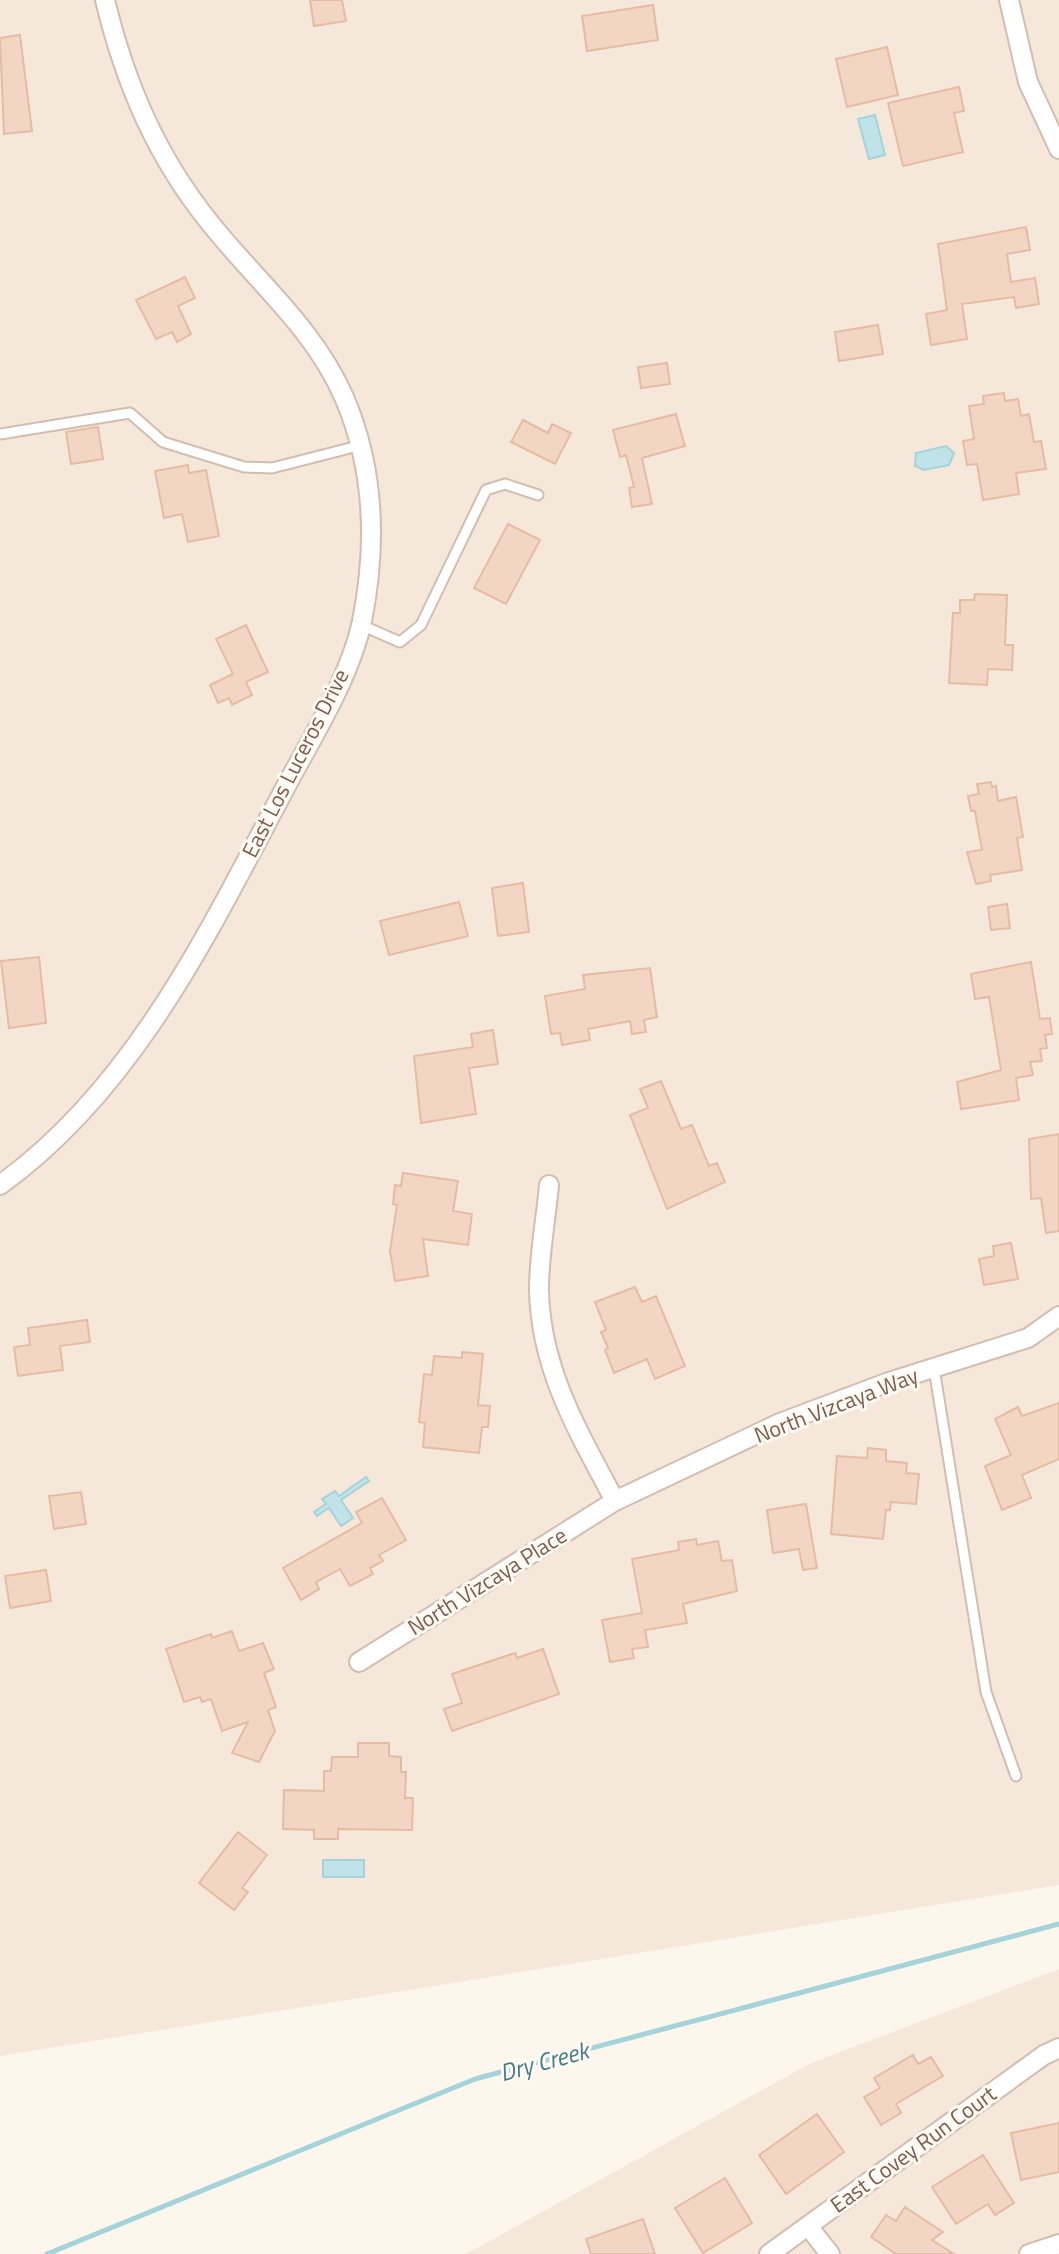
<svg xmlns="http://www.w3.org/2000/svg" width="1059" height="2254" viewBox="0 0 1059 2254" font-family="'Titillium Web',sans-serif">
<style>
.residential{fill:#f5e8da}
.water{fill:#bfe3e8;stroke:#a5d3da;stroke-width:2}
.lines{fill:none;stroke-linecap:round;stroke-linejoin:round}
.stream{stroke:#a5d3da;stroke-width:5}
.building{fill:#f3d5c3;stroke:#e6bba3;stroke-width:2}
.service-casing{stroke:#d1beb0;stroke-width:13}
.minor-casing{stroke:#d1beb0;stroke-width:22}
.service{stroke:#fff;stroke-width:9}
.minor{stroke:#fff;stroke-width:18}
.labels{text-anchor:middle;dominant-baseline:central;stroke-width:6;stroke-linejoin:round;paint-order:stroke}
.street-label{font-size:22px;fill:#7a5c4d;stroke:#fffaf3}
.water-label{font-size:24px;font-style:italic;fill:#437c86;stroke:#fffaf3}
</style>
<rect width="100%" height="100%" fill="#fdf6ec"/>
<path class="residential" d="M0,0H1059V1885L0,2056Z
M1059,1969V2254H466L811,2063Z"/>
<path class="water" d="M875,115L885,155L869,159L858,119Z
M946,446L954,453L949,465L924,470L915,466L916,453Z
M366,1477L369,1481L341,1500L353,1518L341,1526L329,1508L317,1516L314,1512L326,1504L322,1499L335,1491L339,1496Z
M323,1860H364V1877H323Z"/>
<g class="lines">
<path class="stream" d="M47,2254L475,2079L1059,1924"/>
</g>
<path class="building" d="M310,0H342L346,21L314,26Z
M653,5L658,40L587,51L582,16Z
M20,35L32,131L4,134L0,38Z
M887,47L898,95L847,107L836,59Z
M959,87L964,111L954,113L963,152L903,166L888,103Z
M1026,227L1030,250L1007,254L1011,282L1035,278L1039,304L1016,308L1014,297L962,304L967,339L931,345L926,314L947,310L938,244Z
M185,277L195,298L178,306L191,334L177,342L172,332L156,339L136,300Z
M878,325L883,354L839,361L835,332Z
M667,363L670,384L641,388L638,367Z
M1004,393L1005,401L1018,399L1021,416L1029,414L1034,442L1041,441L1046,469L1016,473L1019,494L983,500L977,464L967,465L963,441L974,439L969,406L984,404L983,396Z
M676,414L685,446L642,458L652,504L632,507L629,488L634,487L626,455L620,457L613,430Z
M523,420L548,433L552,424L571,433L555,464L511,442Z
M98,427L103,459L71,464L66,432Z
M188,465L189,473L206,470L219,536L188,542L182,514L164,518L155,471Z
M508,524L540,540L506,604L474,588Z
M975,594L1007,595L1005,645H1013L1012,670L988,669L987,685L949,683L953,613H960V600H974Z
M246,625L268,672L246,682L252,695L232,705L229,698L218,703L210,685L233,674L216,639Z
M991,782L992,787L996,786L998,801L1016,797L1023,837L1017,838L1022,870L990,875L991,881L976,884L967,852L982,850L975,811H971L968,796L979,794L977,784Z
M523,883L529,932L498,936L492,888Z
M459,902L468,936L389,955L380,921Z
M1007,904L1010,928L991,930L988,907Z
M39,957L46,1023L9,1028L1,961Z
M1031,962L1040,1019L1050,1018L1052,1034L1045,1035L1047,1048L1040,1049L1042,1061L1030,1062L1033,1075L1016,1078L1019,1100L961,1109L957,1082L1001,1070L989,997L975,999L971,974Z
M650,968L657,1017L644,1020L646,1032L632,1034L630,1021L588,1029L590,1040L562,1045L560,1033L551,1034L545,996L585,989L583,975Z
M493,1030L498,1064L469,1068L476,1114L421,1123L414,1056L473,1047L471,1034Z
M661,1081L681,1129L692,1125L709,1166L717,1163L725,1182L667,1209L630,1115L648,1108L640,1089Z
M1059,1134V1231L1046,1233L1041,1198L1031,1199L1029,1139Z
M403,1173L458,1181L453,1211L472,1214L468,1245L423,1239L428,1276L395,1281L390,1251L397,1205L393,1204L395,1185L401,1186Z
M1011,1243L1018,1279L984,1285L979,1259L994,1256L993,1246Z
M635,1287L642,1302L656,1296L685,1366L655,1379L647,1359L614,1373L605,1350L608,1348L601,1332L606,1330L595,1302Z
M87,1320L90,1342L60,1346L63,1370L18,1376L14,1347L30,1345L28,1328Z
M462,1352L483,1354L478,1405L490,1406L488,1427H482L479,1453L423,1447L425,1423L419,1422L424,1374L432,1375L434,1356L462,1358Z
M1059,1403V1459L1022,1475L1031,1498L1002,1510L985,1466L1011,1455L995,1419L1018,1407L1022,1416Z
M868,1448L886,1450V1461L907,1463L906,1473L919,1474L916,1504L891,1502L890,1510H886L883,1539L831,1534L837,1456L867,1458Z
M81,1492L86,1524L54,1529L49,1496Z
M382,1498L406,1540L379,1555L383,1561L370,1568L373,1574L350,1586L340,1569L316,1582L319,1589L301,1600L283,1568L362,1523L356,1512Z
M806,1504L817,1568L803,1570L799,1549L773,1553L767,1510Z
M696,1539L697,1545L718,1541L722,1561L732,1560L737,1591L683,1604L687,1623L645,1630L648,1647L632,1649L634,1658L610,1662L602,1620L642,1613L632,1559L679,1550L678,1542Z
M46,1570L51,1601L10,1608L5,1576Z
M232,1631L239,1651L263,1643L274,1669L264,1673L276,1707L268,1710L275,1731L259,1762L232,1753L248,1722L222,1731L211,1699L202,1702L200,1697L184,1702L166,1649L211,1634L212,1638Z
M543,1649L559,1694L452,1731L444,1709L462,1703L452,1674L515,1653L517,1658Z
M358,1743H389V1756L401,1757V1772H406L405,1798H413L412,1830L338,1829V1839H314V1830L283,1829L284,1790L324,1791V1771H331L332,1757H358Z
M238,1832L267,1855L242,1888L248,1892L234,1910L199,1883Z
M913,2055L918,2064L931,2057L943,2076L896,2104L901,2113L881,2125L864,2097L880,2088L874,2078Z
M817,2114L844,2152L786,2194L759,2155Z
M1059,2123V2172L1021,2180L1011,2133Z
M983,2155L1014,2203L995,2215L988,2204L956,2224L932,2187Z
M725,2178L752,2223L703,2253L675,2208Z
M905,2207L943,2232L932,2240L954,2254H896L871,2237L886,2215L896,2221Z
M643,2219L655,2254H591L586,2239Z"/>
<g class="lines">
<g class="service-casing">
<path id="service" d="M0,434L130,413L163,442L244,467L272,468L362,445
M361,625L400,642L421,625L486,490L505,484L538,495
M934,1368L986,1692L1016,1776"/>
</g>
<g class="minor-casing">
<path id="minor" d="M1009,0L1028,82L1059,149
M0,1185C134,1089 209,931 284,790C311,739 350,678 362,621C377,545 375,469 344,397C313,327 257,282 210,223C156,156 125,83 105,0
M549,1185C546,1219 539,1255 539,1289C540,1369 579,1433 615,1501
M359,1662L615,1501L780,1423L889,1382L1028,1338L1059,1316
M808,2226L830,2254
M769,2254L1044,2055L1059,2048
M1029,2254L1059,2244"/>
</g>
<use href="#service" class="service"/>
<use href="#minor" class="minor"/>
</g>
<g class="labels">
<g class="street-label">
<text transform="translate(295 763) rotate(-63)">East Los Luceros Drive</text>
<text transform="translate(836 1405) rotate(-21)">North Vizcaya Way</text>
<text transform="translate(487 1581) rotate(-32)">North Vizcaya Place</text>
<text transform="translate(913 2149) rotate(-36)">East Covey Run Court</text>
</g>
<g class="water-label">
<text transform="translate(544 2061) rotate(-15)">Dry Creek</text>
</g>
</g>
</svg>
